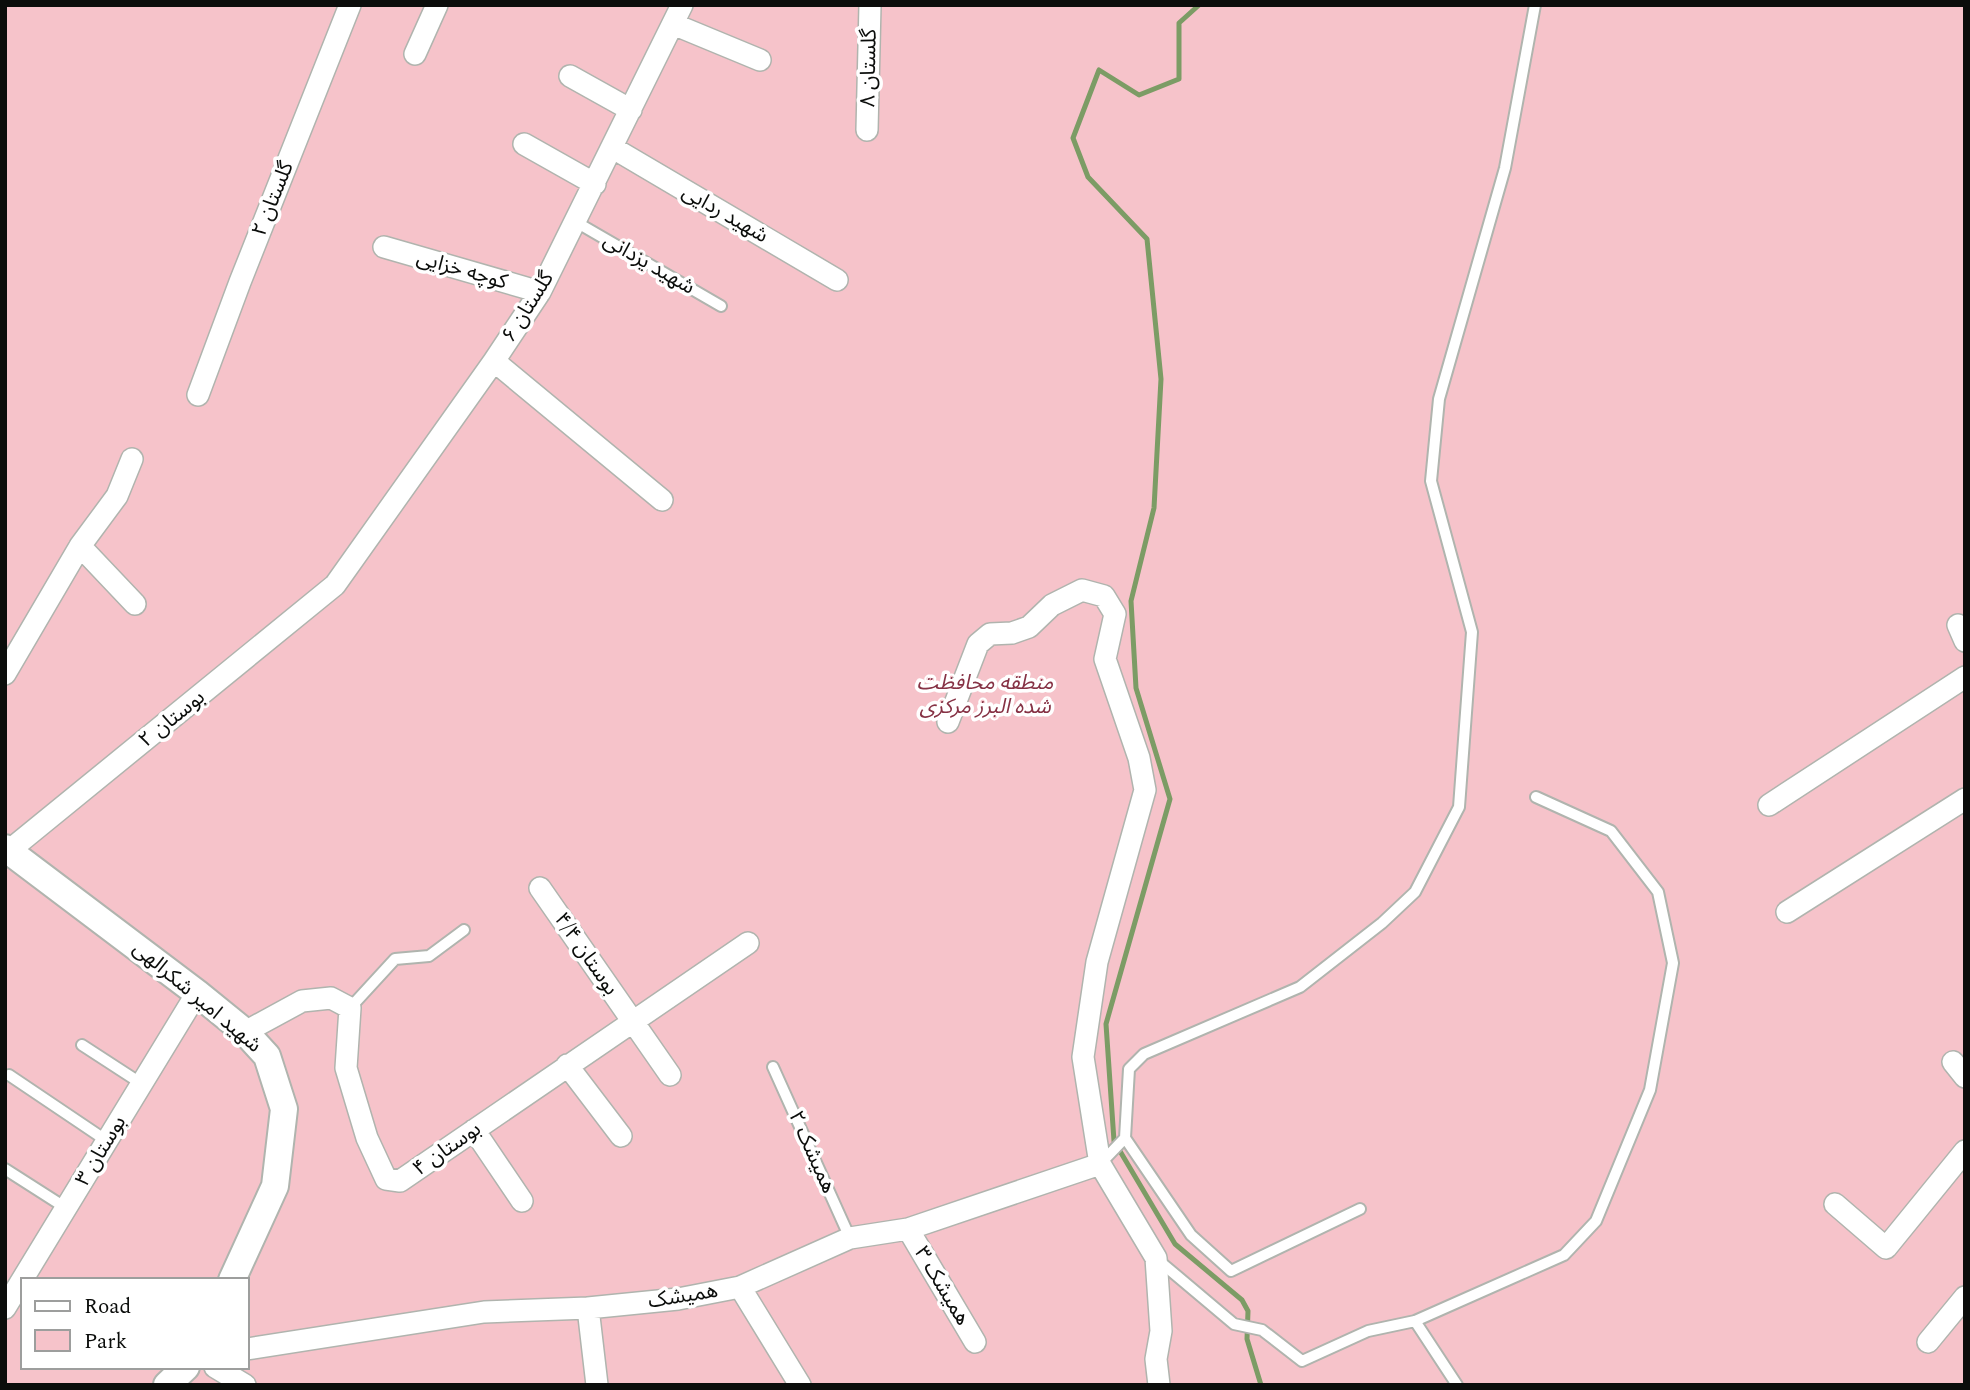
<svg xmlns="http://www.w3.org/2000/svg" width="1970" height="1390" viewBox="0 0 1970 1390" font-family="Spectral,'Noto Sans Arabic',serif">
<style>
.park{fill:#f6c3ca;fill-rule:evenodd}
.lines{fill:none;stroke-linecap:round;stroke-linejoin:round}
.stream{stroke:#7c9c65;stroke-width:5}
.service-casing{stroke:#b0b4ae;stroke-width:14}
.minor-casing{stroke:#b0b4ae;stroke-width:24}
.tertiary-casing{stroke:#b0b4ae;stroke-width:30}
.service{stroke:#fff;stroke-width:10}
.minor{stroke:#fff;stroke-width:21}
.tertiary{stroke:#fff;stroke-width:26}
.labels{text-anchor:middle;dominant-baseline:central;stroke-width:7;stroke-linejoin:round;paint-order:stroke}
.street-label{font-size:21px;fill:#0b0d0b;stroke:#fff}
.park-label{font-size:21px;font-style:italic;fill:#863245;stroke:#fff}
</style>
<rect width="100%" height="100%" fill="#e1e4df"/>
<path class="park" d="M5,5H1965V1385H5ZM23,1280H247V1367H23Z"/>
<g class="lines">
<path class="stream" d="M1199,5L1179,23V79L1139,95L1099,70L1073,138L1088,177L1147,239L1161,379L1154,508L1131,601L1136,688L1170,799L1106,1024L1114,1141L1175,1244L1242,1300L1248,1311L1247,1339L1261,1385"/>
<g class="service-casing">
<path id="service" d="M576,222L721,306
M350,1008L395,959L429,956L464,930
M82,1045L142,1084
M773,1067L850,1238
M9,1075L107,1141
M1100,1164L1125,1138
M5,1169L66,1208
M1360,1209L1231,1271L1191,1235L1125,1138L1129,1069L1144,1054L1300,987L1382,923L1415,892L1459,807L1472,632L1431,481L1439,399L1505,168L1535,5
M1158,1260L1234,1324L1262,1330L1302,1361L1368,1331L1415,1321L1564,1255L1596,1221L1650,1090L1673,963L1658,892L1611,831L1536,797
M1415,1321L1457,1385"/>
</g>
<g class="minor-casing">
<path id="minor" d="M673,24L760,60
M415,54L437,5
M570,76L631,110
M867,130L870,5
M524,144L595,184
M613,148L837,280
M384,247L540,292
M494,361L662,500
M198,395L240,282L350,5
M80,546L135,604
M1958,625L1965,641
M5,674L80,546L117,496L132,459
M948,722L978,644L990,634L1012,633L1029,627L1052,605L1082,590L1104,596L1115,614L1105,659L1139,758L1145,790L1097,962L1083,1057L1100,1164L1156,1258L1161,1331L1156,1359L1159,1385
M1769,805L1965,677
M5,854L335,585L494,361L540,292L682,5
M540,888L670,1075
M1787,912L1965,799
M245,1032L302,1001L331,998L350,1008L346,1068L367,1138L386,1179L400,1181L748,943
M1953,1062L1965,1077
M567,1065L621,1136
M474,1130L522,1201
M1835,1204L1886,1248L1965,1151
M908,1229L975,1342
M740,1287L800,1385
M5,1308L197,993
M588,1308L597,1385
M1928,1342L1965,1297
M247,1349L484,1312L588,1308L678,1299L740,1287L850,1238L908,1229L1100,1164
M215,1367L245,1385"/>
</g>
<g class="tertiary-casing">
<path id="tertiary" d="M5,848L197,993L245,1032L267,1056L284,1109L275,1186L232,1280
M167,1385L186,1367"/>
</g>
<use href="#service" class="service"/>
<use href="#minor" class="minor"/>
<use href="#tertiary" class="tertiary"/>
</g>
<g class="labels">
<g class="street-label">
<text transform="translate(869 68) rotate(-89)">گلستان ۸</text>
<text transform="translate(273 199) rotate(-68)">گلستان ۲</text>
<text transform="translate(725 214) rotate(30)">شهید ردایی</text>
<text transform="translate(649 264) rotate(30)">شهید یزدانی</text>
<text transform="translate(462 270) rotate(16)">کوچه خزایی</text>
<text transform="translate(528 307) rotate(-58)">گلستان ۶</text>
<text transform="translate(172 719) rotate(-39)">بوستان ۲</text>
<text transform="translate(586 954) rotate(55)">بوستان ۴/۴</text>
<text transform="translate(197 997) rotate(40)">شهید امیر شکرالهی</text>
<text transform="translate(447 1149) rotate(-35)">بوستان ۴</text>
<text transform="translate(101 1151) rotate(-59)">بوستان ۳</text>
<text transform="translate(812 1152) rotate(66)">همیشک ۲</text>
<text transform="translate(942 1286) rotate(59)">همیشک ۳</text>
<text transform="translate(683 1296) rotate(-9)">همیشک</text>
</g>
<g class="park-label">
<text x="985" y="683">منطقه محافظت<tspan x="985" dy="24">شده البرز مرکزی</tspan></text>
</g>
</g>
<rect width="1970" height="1390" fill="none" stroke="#0b0d0b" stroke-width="14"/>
<rect x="21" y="1278" width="228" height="91" fill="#ffffff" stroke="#9d9e9d" stroke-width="2"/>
<rect x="35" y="1301" width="35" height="10" fill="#ffffff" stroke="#9d9e9d" stroke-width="2"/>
<text x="84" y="1313" font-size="21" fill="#0b0d0b">Road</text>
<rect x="35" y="1330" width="35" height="21" fill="#f6c3ca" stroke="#9d9e9d" stroke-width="2"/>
<text x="84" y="1348" font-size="21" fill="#0b0d0b">Park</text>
</svg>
